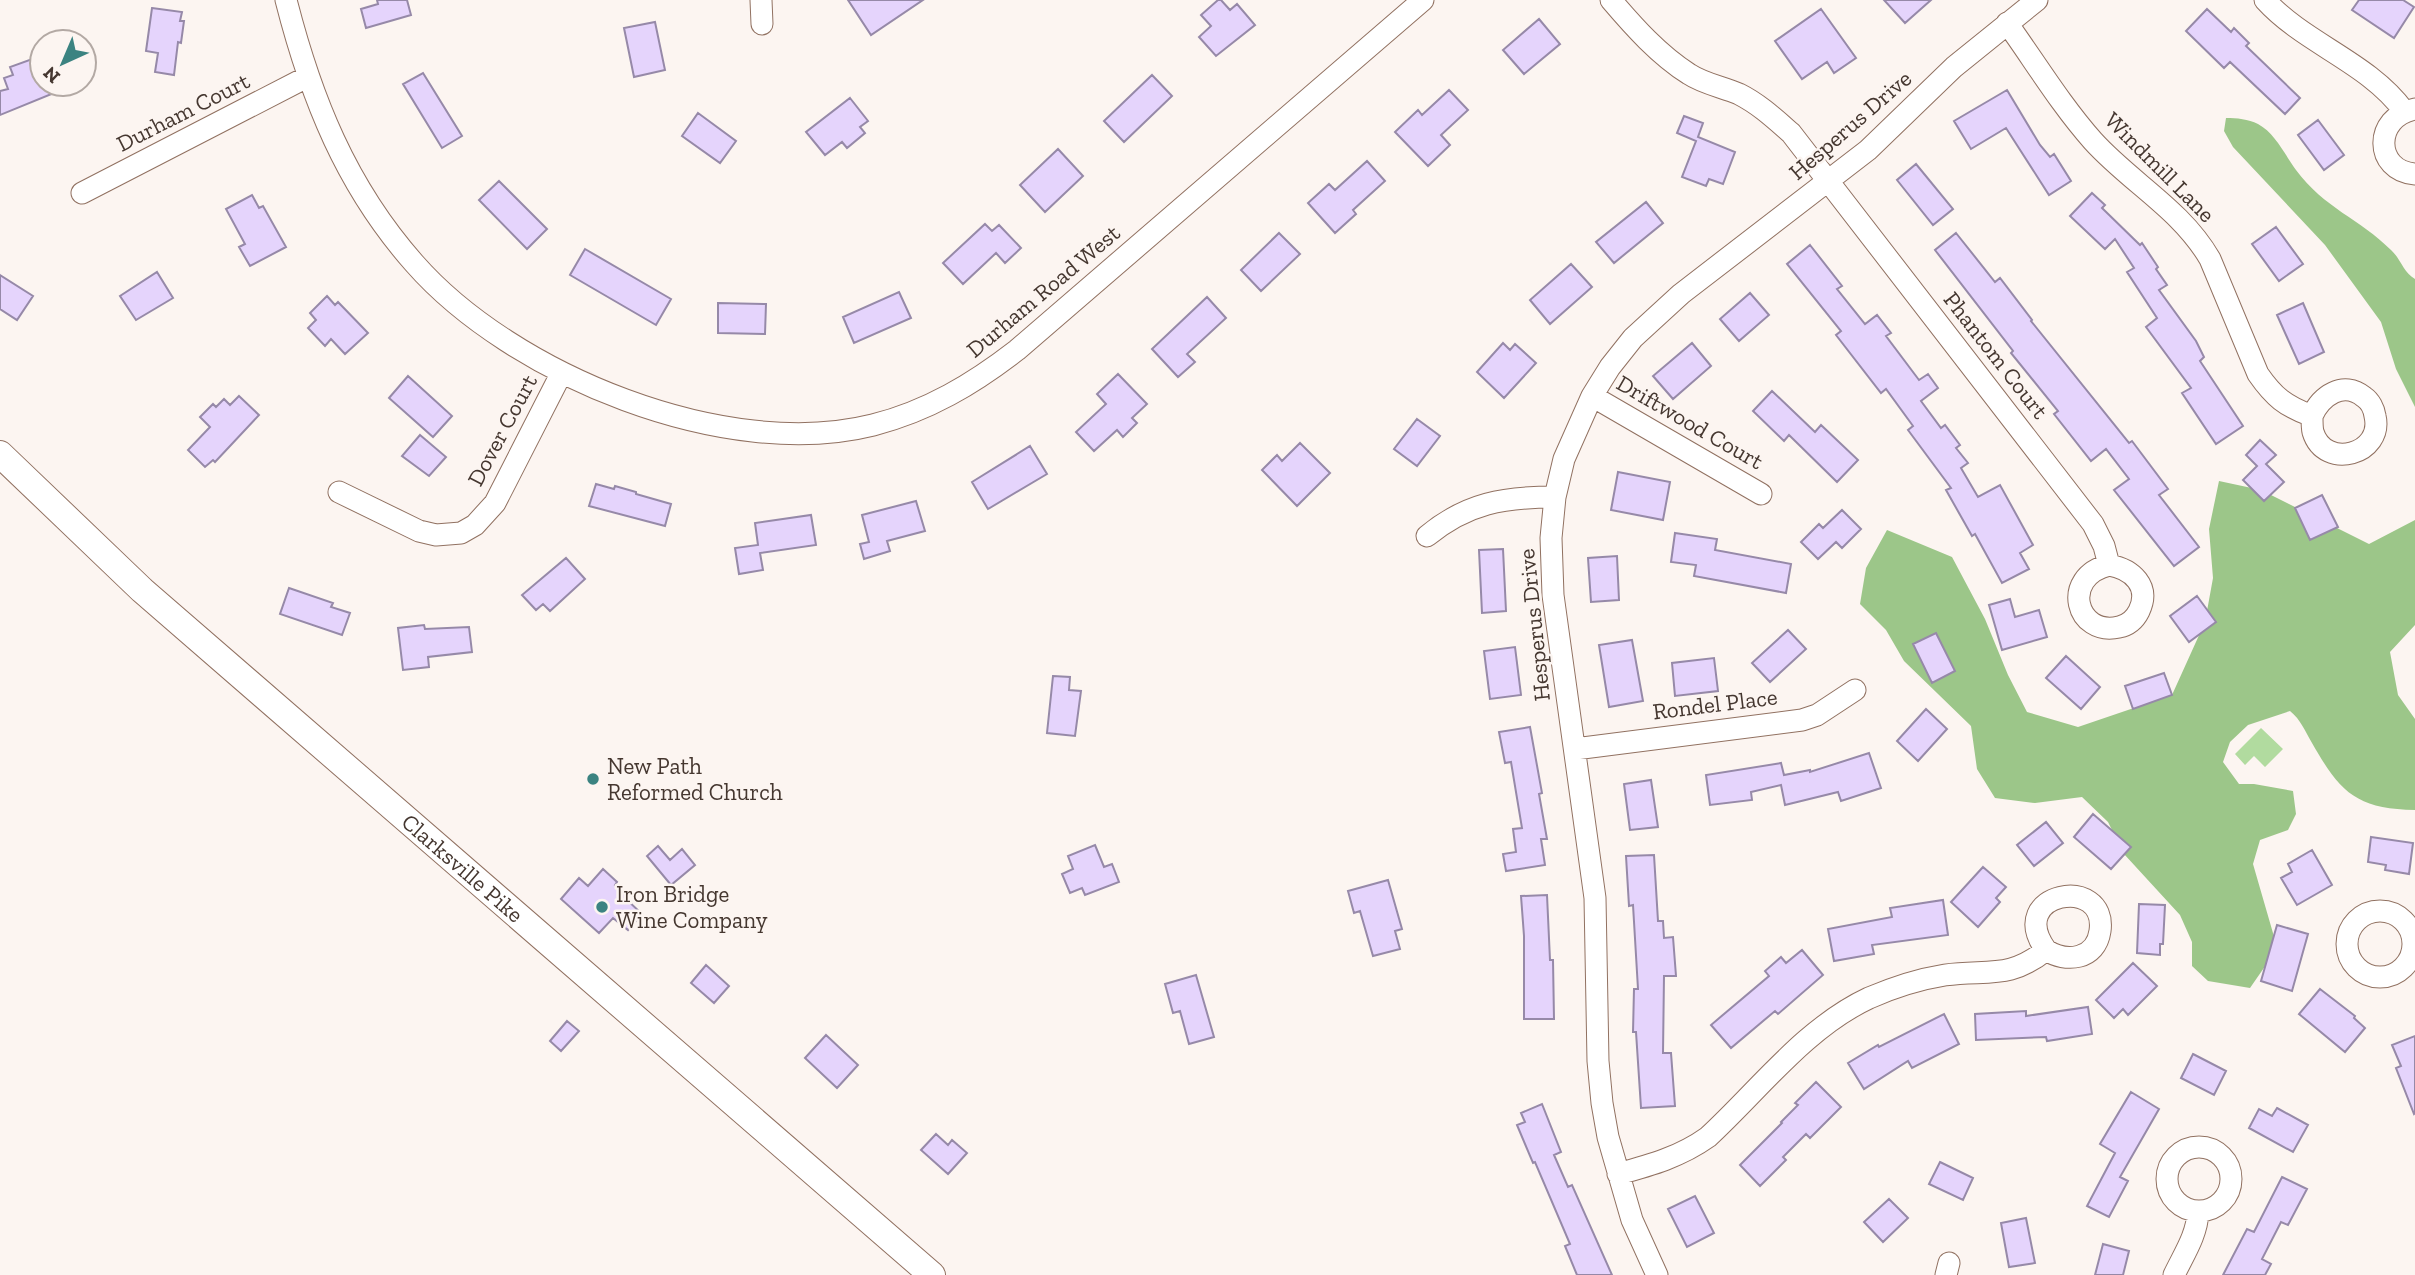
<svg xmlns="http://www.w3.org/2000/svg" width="2415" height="1275" viewBox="0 0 2415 1275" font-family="'Zilla Slab',serif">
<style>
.green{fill:#b1db9f}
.forest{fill:#9cc689}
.building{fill:#e5d4fc;stroke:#9689a8;stroke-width:2}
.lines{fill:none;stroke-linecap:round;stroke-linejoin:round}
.minor-casing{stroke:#917161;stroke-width:23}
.major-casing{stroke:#917161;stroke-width:28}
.minor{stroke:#fff;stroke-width:21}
.major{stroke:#fff;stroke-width:26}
.poi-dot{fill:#3b8381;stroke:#fcf5f1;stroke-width:2.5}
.labels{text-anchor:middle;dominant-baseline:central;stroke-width:5;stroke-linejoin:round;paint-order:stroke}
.street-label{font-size:23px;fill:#453730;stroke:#fcf5f1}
.poi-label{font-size:23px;fill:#453730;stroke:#fcf5f1;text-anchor:start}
</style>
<rect width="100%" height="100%" fill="#fcf5f1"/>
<path class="green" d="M2261,728L2283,749L2265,767L2254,756L2245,765L2235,754Z"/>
<path class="forest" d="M2226,118C2237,118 2248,119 2258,124C2275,133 2285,155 2296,170C2324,208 2360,219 2391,250C2401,259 2403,272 2415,279V407L2396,369L2381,322L2325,245L2233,147L2224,131Z
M2219,481L2261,490L2369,544L2415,520V625L2390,652L2398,695L2415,719V810C2356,809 2340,792 2312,743C2305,731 2301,720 2290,711L2248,725L2230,742L2223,762L2239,784H2254L2293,791L2296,814L2288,830L2260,840L2253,864L2275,940L2268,962L2250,988L2208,981L2192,966V942L2180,915L2124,854L2108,822L2082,797L2035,803L1995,798L1977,769L1971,726L1904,661L1886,630L1860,604L1866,568L1887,530L1952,557L1985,619L2008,675L2027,712L2078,727L2172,695L2205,622L2213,578L2209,529Z"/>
<path class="building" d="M377,0H407L411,15L366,28L361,9L378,4Z
M848,0H923L871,35Z
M1218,0H1221L1230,10L1237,4L1255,25L1216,56L1199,37L1211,26L1201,15Z
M1884,0H1931L1905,23Z
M2359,0H2403L2414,7L2394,38L2352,10Z
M152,8L182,12L180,21H184L181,43L178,42L174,75L155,72L158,53L146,51Z
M1821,9L1856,58L1834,73L1827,62L1802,79L1775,41Z
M2207,9L2231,32L2234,28L2249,43L2246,46L2300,98L2285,114L2230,62L2224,68L2186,31Z
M1539,19L1560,44L1524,74L1503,50Z
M655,22L665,70L634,77L624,28Z
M35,58L38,67L42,66V84H71V86L0,115V91L8,89L4,78L13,75L10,67Z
M423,73L462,136L442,148L403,84Z
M1152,75L1172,96L1124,142L1104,121Z
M1449,90L1468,110L1441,135L1450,145L1428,166L1395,132L1418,110L1422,115Z
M2007,90L2040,145L2050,157L2054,154L2071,181L2049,195L2006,128L1971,149L1954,121Z
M850,98L868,121L860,127L865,133L847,148L842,142L825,155L806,132Z
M698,113L736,141L720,163L682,136Z
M1684,116L1703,123L1698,137L1735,152L1723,184L1709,179L1706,186L1682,177L1696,141L1677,133Z
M2318,120L2344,155L2324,170L2298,135Z
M1058,149L1083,176L1045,212L1020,185Z
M1367,161L1385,181L1353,210L1356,214L1335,233L1308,203L1329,184L1335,190Z
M1916,164L1953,209L1933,225L1897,180Z
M499,181L547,229L527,249L479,200Z
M2092,193L2105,205L2102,208L2140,245L2142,243L2158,267L2156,269L2167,285L2159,290L2196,341L2204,357L2200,361L2243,426L2216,444L2182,393L2191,388L2146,327L2157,318L2127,272L2134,268L2115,239L2105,249L2070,216Z
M252,195L259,208L263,206L286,247L250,266L239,247L245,244L226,209Z
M1646,202L1663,223L1614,263L1596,242Z
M985,224L992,231L999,225L1021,248L1005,263L996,253L963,284L943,263Z
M2276,227L2303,264L2279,281L2252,244Z
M1279,233L1300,254L1261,291L1241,270Z
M1956,233L1995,282L2000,278L2032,320L2031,321L2129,443L2132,441L2168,489L2159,495L2199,547L2174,566L2114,490L2129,479L2106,449L2091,461L2054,414L2058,411L2011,353L2013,351L1935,250Z
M1810,245L1842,286L1837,289L1865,324L1877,315L1891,333L1886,336L1919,380L1928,374L1938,388L1921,401L1941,428L1945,425L1960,445L1956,448L1968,463L1961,468L1978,497L2000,485L2033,545L2020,553L2029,569L2002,583L1975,534L1972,536L1946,490L1951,488L1908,430L1913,426L1886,389L1881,393L1836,335L1841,331L1787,264Z
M585,249L671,299L656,325L570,275Z
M1571,264L1592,287L1550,324L1530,300Z
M157,272L173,298L136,320L120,296Z
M0,275L33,296L17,320L0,309Z
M899,292L911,318L854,343L843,317Z
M1750,293L1769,315L1739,341L1720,319Z
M327,296L335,305L338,302L368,333L345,354L331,339L325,346L308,328L316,320L310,313Z
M1207,297L1226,318L1187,354L1195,362L1178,377L1152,349Z
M718,303L766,304L765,334L718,333Z
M2303,303L2324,352L2299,364L2277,315Z
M1503,343L1510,350L1515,344L1536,363L1504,398L1477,372Z
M1692,343L1711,366L1673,399L1653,376Z
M1118,374L1147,404L1132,418L1137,423L1123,437L1117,430L1094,451L1076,432L1106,404L1097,394Z
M408,376L452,416L433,437L389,398Z
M1772,391L1815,432L1821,425L1858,460L1837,482L1789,435L1784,441L1753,411Z
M239,396L259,415L215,462L213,460L205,467L188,450L210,427L200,417L213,404L216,407L224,399L230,405Z
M1417,419L1440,436L1417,466L1394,449Z
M420,435L446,457L429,476L402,456Z
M2260,440L2276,455L2266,464L2284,482L2264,501L2243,480L2257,466L2246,455Z
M1300,443L1330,473L1297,506L1262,470L1277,455L1282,461Z
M1030,446L1047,474L988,509L972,482Z
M1618,472L1670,482L1663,520L1611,510Z
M596,484L614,489L615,486L636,492V494L671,504L665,526L589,506Z
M2322,495L2338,527L2310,540L2295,508Z
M916,501L925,531L887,541L890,551L864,559L860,544L869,542L862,515Z
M1842,510L1861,529L1842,548L1836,542L1818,559L1801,542L1819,524L1823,528Z
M811,515L816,545L760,553L763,570L739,574L735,548L758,545L755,523Z
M1675,533L1717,539L1715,550L1791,564L1786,593L1694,576L1696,565L1671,562Z
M1503,549L1506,611L1482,613L1479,550Z
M1617,556L1619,600L1591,602L1588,558Z
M566,558L585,579L550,611L543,604L536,610L522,595Z
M289,588L333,603L331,607L350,613L342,635L280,614Z
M2197,596L2216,622L2189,642L2170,616Z
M2010,599L2015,617L2039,610L2047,637L2002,650L1989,605Z
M424,625L425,629L469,627L472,652L428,657L429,667L403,670L398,628Z
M1788,630L1806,649L1770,682L1752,663Z
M1936,633L1955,671L1932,683L1913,644Z
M1632,640L1643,701L1609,707L1599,645Z
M1515,647L1521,695L1490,699L1484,651Z
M2066,656L2100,687L2081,709L2046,678Z
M1714,658L1718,691L1675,696L1672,663Z
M2164,673L2172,695L2133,709L2125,686Z
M1053,676L1070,677L1069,690L1081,691L1075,736L1047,733Z
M1926,709L1947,729L1918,761L1897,741Z
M1530,727L1542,793L1539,794L1547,839H1541L1545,865L1506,871L1503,854L1516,852L1513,829L1522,828L1511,762L1505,763L1499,732Z
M1869,753L1881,788L1841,801L1838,792L1785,805L1781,785L1751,792L1752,800L1710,805L1706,775L1781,763L1784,775L1810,770V772Z
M1651,780L1658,827L1630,830L1624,784Z
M2093,814L2131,847L2111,869L2074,837Z
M2046,822L2063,843L2034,866L2017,845Z
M2371,837L2413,843L2409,874L2385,870L2386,865L2368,862Z
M1095,845L1104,867L1112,864L1119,882L1085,895L1082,888L1070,893L1062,874L1073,869L1068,856Z
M658,846L670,860L682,849L695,865L671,885L647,856Z
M2312,850L2332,885L2297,905L2281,878L2292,872L2288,864Z
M1654,855L1658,921H1663L1664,938L1673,937L1676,976H1664L1663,1053H1671L1675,1106L1641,1108L1636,1032H1633L1634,989H1638L1633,905L1629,906L1626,856Z
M1983,867L2006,887L1996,898L2000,902L1978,927L1951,902Z
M603,869L617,882L615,885L628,897L626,899L642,914L628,930L613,918L599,933L561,899L579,878L588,886Z
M1388,880L1402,929L1395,931L1400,949L1373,956L1360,911L1354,913L1348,891Z
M1547,895L1550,960H1553L1554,1019H1524V936L1521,896Z
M1943,900L1948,935L1872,945L1874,954L1834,961L1828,929L1892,917L1890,908Z
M2139,904L2165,905L2163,944H2160V955L2137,953Z
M2277,925L2308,934L2292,991L2261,981Z
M1802,950L1823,975L1778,1014L1775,1011L1731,1048L1711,1025L1769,976L1765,971L1781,957L1786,963Z
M2133,963L2157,986L2128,1015L2123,1009L2114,1018L2096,1000Z
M706,965L729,986L714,1003L691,983Z
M1196,975L1214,1037L1189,1044L1180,1011L1173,1013L1165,984Z
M2320,989L2355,1016L2354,1018L2365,1028L2345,1052L2299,1014Z
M2088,1007L2092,1034L2047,1041L2046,1037L1976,1040L1975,1014L2026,1011V1016Z
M1944,1014L1959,1044L1912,1068L1908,1061L1864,1089L1848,1063L1878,1045L1879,1047Z
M567,1021L579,1031L561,1051L550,1041Z
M826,1035L858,1065L837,1088L805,1058Z
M2415,1036V1113L2414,1114L2396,1068L2401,1066L2392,1045Z
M2193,1054L2226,1071L2214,1095L2181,1078Z
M1816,1082L1841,1107L1810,1138L1806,1134L1783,1157L1786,1160L1760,1186L1740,1165L1782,1123L1781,1122L1798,1105L1795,1103Z
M2131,1092L2159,1109L2120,1177L2128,1181L2109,1217L2087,1206L2115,1153L2100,1144Z
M1542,1104L1561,1152L1554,1155L1568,1187L1572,1185L1612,1275H1577L1565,1246L1570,1244L1535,1162L1533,1163L1517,1125L1525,1122L1521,1113Z
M2277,1108L2308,1125L2293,1152L2249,1128L2259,1109L2272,1116Z
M936,1134L948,1145L952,1140L967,1153L948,1174L921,1150Z
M1940,1162L1973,1178L1963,1200L1929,1184Z
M2282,1177L2307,1189L2288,1225L2281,1222L2262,1259L2271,1264L2265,1275H2223L2247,1229L2254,1232Z
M1695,1196L1714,1233L1687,1247L1668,1209Z
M1889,1199L1908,1218L1883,1242L1864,1222Z
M2026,1218L2035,1263L2009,1267L2001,1223Z
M2103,1244L2129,1251L2123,1275H2095Z"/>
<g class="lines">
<g class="minor-casing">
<path id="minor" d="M286,0C311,98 346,186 414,263C512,375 726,462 873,425C928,411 973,384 1017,350L1423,0
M761,0L762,24
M1611,0C1634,27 1659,55 1689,74C1704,84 1723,87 1739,94C1759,104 1775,119 1791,133L2093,524L2104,546L2109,565C2060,577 2076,637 2119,627C2129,625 2135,619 2139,611C2151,586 2132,569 2109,565
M2265,0C2305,44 2368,62 2404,111
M2007,23C2035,62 2061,105 2093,141C2131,183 2181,209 2210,259L2258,374C2274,397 2285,406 2312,416C2312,421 2312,428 2313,432C2325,471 2384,454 2375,416C2374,409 2370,401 2364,397C2343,380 2321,396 2312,416
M2415,109C2373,117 2374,171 2415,174
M82,193L307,77
M1592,396L1761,494
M339,492L419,531L436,535L461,533L475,525L495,503L561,374
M1427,536C1467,503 1504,497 1555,497
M1575,749L1802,720L1817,715L1855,690
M2347 944a33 33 0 1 1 66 0a33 33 0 1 1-66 0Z
M2167 1179a32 32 0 1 1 64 0a32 32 0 1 1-64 0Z
M1618,1174C1651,1165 1680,1157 1708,1137C1759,1090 1805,1028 1869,998C1892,988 1920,979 1945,975C1987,969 2009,980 2046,950C2066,963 2096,960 2100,931C2108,874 2004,892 2046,950
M1657,1275L1632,1220L1608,1137L1602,1103L1598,1061L1595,898L1553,595L1551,538L1555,497L1564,459L1592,396L1610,367L1633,338L1681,294L1868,150L1954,67L2037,0
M1946,1275L1949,1263
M2174,1275C2184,1254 2197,1235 2198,1212"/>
</g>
<g class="major-casing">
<g id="major">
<path id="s1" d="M0,454L142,590L932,1275"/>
</g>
</g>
<use href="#minor" class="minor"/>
<use href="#major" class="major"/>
</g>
<g class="poi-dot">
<circle cx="593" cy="779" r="7"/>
<circle cx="602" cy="907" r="7"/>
</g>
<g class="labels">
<g class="street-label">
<text transform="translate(183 112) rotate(-27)">Durham Court</text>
<text transform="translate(1850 125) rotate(-41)">Hesperus Drive</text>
<text transform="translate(2160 167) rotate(45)">Windmill Lane</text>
<text transform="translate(1043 291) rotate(-40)">Durham Road West</text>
<text transform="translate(1996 355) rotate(52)">Phantom Court</text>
<text transform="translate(1690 422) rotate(30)">Driftwood Court</text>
<text transform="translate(502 430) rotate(-62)">Dover Court</text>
<text transform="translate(1534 625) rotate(-96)">Hesperus Drive</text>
<text transform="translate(1715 704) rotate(-7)">Rondel Place</text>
<text stroke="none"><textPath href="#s1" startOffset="621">Clarksville Pike</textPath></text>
</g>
<g class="poi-label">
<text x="607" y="766">New Path<tspan x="607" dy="26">Reformed Church</tspan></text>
<text x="616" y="894">Iron Bridge<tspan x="616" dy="26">Wine Company</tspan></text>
</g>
</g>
<g transform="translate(63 63) rotate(224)"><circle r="33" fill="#fcf5f1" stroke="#b3a9a4" stroke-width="2"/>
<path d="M0-5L12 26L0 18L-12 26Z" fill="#3b8381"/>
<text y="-10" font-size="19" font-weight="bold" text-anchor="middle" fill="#453730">N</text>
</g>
</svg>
